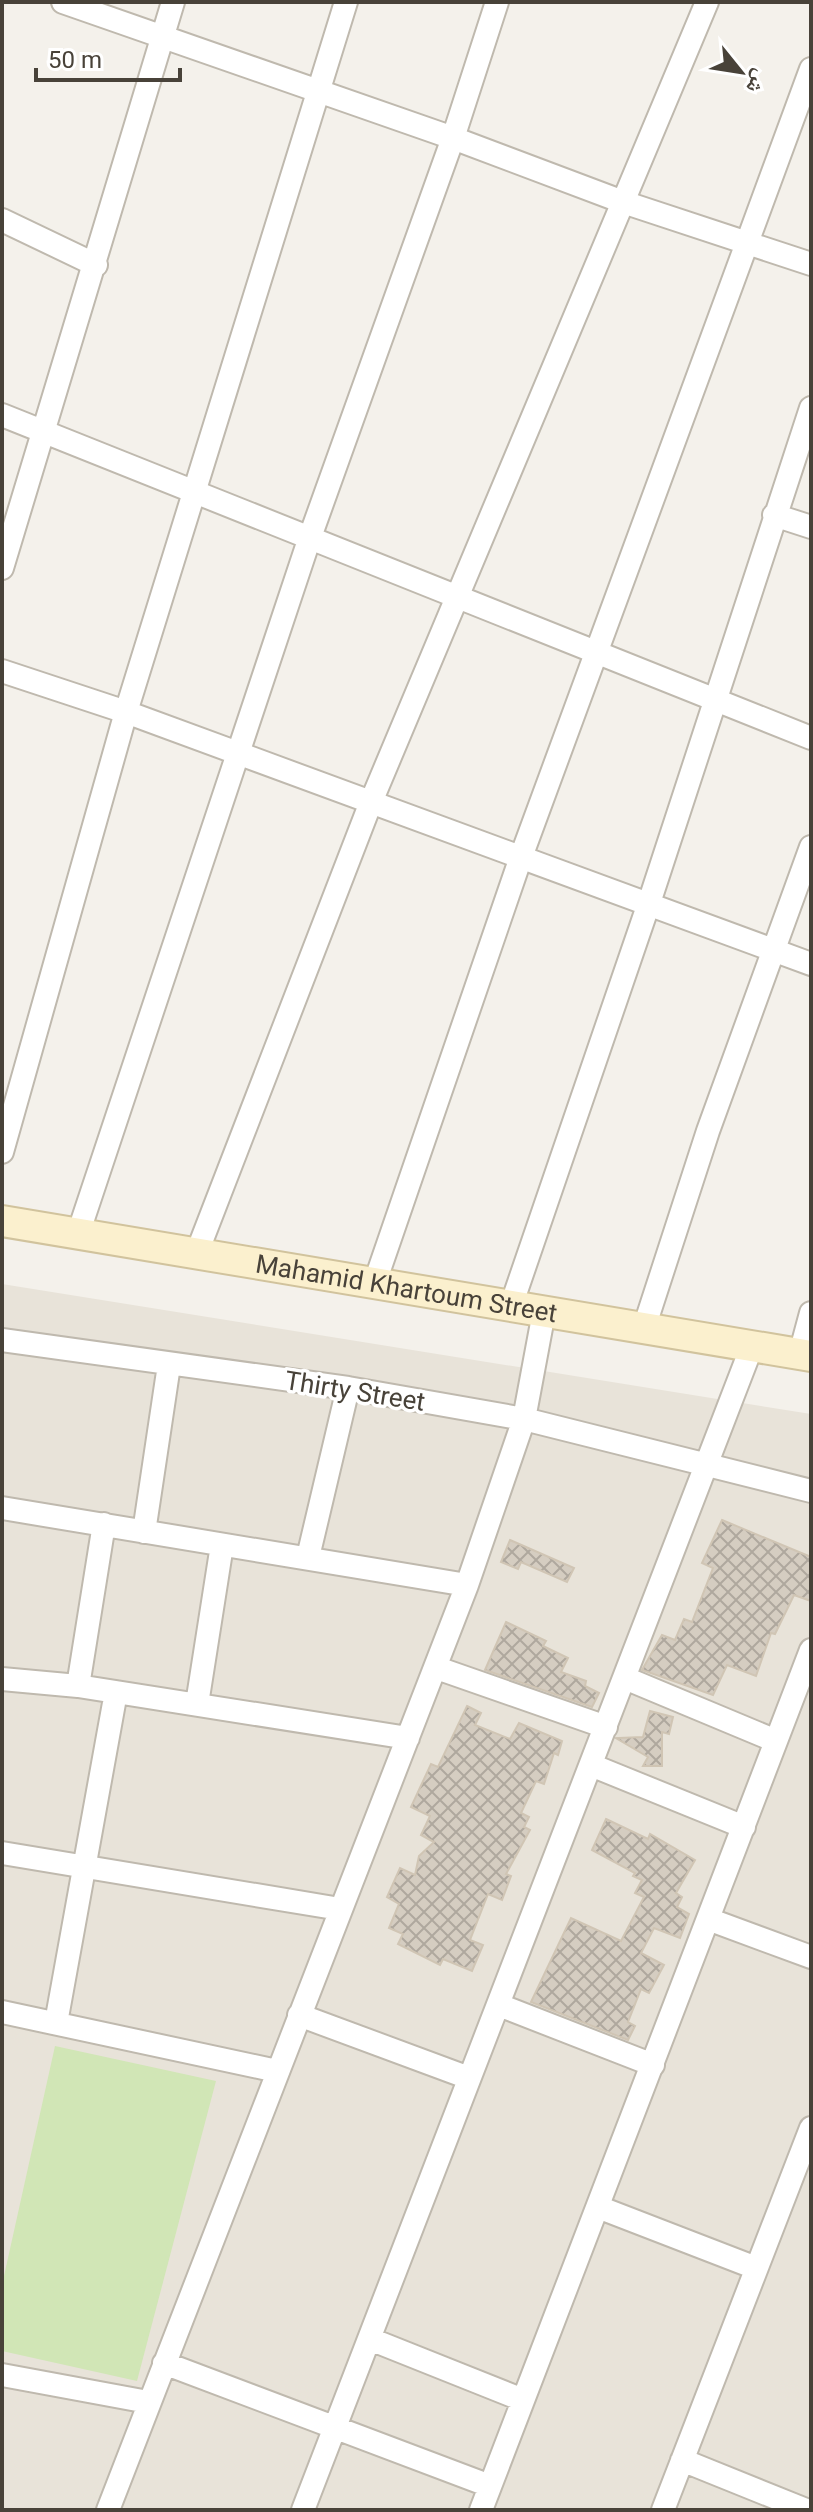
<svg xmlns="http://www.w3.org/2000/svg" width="813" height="2512" viewBox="0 0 813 2512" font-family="Roboto,'Noto Naskh Arabic',sans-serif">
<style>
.residential{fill:#e8e3d9}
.garden{fill:#d1e6b6}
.building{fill:url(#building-cross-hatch);stroke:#d0c5b4;stroke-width:2}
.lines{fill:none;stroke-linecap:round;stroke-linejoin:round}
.street-casing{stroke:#bfb9ae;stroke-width:26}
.secondary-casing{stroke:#d1c39d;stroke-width:34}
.street{stroke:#fff;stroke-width:22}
.secondary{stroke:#fbf0ce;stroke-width:30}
.labels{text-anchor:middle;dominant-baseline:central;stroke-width:7;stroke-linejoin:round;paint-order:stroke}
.street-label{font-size:26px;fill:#484239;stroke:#fff}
</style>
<defs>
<pattern id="building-cross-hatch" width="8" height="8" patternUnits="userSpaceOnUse" patternTransform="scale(2)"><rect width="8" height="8" fill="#d5cdc1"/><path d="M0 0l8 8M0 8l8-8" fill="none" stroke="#afa89e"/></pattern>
</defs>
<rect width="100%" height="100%" fill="#f4f1eb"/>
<path class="residential" d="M2,1284L811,1414V2510H2Z"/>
<path class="garden" d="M55,2046L216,2081L137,2381L2,2351V2285Z"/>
<path class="building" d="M722,1520L811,1557V1601L794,1595L775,1634L771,1633L756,1676L727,1665L713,1695L642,1670L662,1635L675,1640L684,1619L692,1622L713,1568L702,1563Z
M510,1540L574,1568L567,1582L521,1562L518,1569L501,1562Z
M506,1622L546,1641L543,1646L568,1658L561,1672L586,1681L585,1686L599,1693L592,1707L485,1670Z
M467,1706L481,1713L475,1725L510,1739L519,1723L562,1741L558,1755L554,1753L544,1784L536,1781L521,1813L529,1817L524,1827L530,1830L506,1874L511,1876L502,1900L488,1894L470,1940L483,1945L472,1971L443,1959L440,1965L398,1944L403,1934L389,1928L399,1904L387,1897L400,1868L415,1875L419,1856L434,1842L421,1835L430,1816L411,1807L431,1764L438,1767Z
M650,1711L673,1717L669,1734L662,1732V1766H643L648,1757L616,1738L643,1737Z
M606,1819L648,1839L650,1834L695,1860L676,1893L682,1897L677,1907L689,1914L680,1938L654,1928L641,1953L664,1965L649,1993L641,1989L628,2022L635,2026L628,2040L531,2002L571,1918L621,1941L644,1897L635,1893L642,1880L633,1876L635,1873L592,1850Z"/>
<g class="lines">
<g class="street-casing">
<path id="street" d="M63,2L453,138L623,202L811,264
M2,220L96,265
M2,415L811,738
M774,515L811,527
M2,568L173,2
M2,671L126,712L811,964
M2,1152L126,712L346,2
M78,1234L310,537L453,138L497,2
M196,1255L371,802L707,2
M374,1285L521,857L811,69
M512,1303L649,903L811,408
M644,1328L708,1131L811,847
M2,1340L348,1388L524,1419L811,1491
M800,1354L811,1313
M2,1508L467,1585
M144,1532L169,1365
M308,1557L348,1388
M437,1668L606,1727
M625,1678L776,1741
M2,1679L78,1686L408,1738
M78,1686L104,1524
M197,1704L222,1545
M591,1765L744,1827
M2,1853L340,1909
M708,1919L811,1957
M499,2005L653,2065
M2,2012L277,2071
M299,2015L469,2078
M56,2023L116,1692
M598,2207L756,2268
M370,2339L523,2400
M164,2363L490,2486
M2,2375L148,2402
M682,2460L806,2510
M108,2510L467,1585L524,1419L544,1312
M303,2510L752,1346
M481,2510L811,1650
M663,2510L811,2128"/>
</g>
<g class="secondary-casing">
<g id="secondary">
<path id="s1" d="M2,1221L811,1356"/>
</g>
</g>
<use href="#street" class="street"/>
<use href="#secondary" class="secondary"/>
</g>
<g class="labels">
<g class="street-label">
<text stroke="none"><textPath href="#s1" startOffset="410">Mahamid Khartoum Street</textPath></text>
<text transform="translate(355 1391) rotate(9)">Thirty Street</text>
</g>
</g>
<rect width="813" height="2512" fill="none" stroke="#484239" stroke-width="8"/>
<g transform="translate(741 72) rotate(120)" stroke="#ffffff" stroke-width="6" paint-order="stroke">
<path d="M0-6L14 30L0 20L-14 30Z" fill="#484239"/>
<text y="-12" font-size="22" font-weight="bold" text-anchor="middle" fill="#484239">ش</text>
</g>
<path d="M36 68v12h144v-12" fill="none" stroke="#484239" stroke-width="4"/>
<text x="48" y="68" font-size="24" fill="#484239" stroke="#ffffff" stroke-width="6" paint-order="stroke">50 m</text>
</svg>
